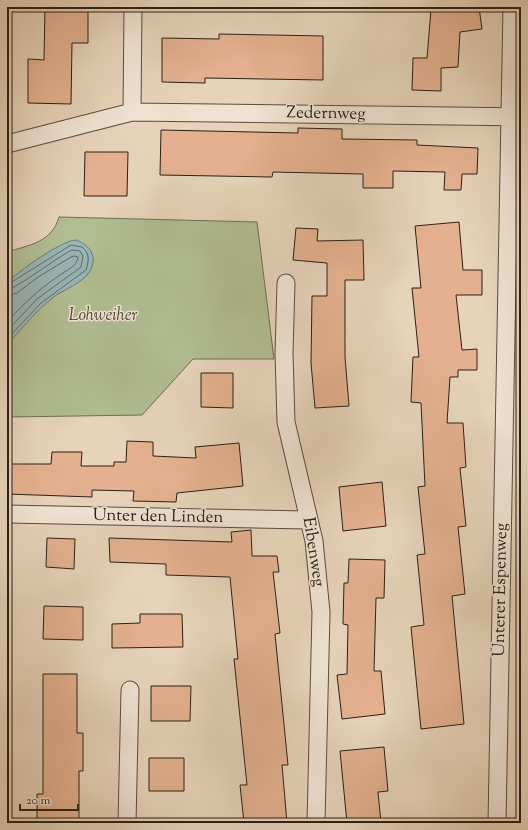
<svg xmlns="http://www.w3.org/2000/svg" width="528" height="830" viewBox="0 0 528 830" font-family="'Sorts Mill Goudy',serif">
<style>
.green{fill:#b1bd92;stroke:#6e6e54}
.water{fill:#99b6b8;stroke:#6d7a77}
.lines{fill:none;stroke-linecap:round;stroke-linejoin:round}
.shore{stroke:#626b67;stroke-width:1}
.building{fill:#e4b08f;stroke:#2c2016}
.street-casing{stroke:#5a4d3f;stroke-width:19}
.street{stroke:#efe2d2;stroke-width:17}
.labels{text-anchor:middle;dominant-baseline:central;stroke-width:3;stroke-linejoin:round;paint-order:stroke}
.street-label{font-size:17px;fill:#2c2016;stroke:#efe2d2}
.park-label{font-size:17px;font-style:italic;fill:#4d4735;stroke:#efe2d2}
</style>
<rect width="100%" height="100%" fill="#e6d3b9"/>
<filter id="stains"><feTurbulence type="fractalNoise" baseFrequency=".005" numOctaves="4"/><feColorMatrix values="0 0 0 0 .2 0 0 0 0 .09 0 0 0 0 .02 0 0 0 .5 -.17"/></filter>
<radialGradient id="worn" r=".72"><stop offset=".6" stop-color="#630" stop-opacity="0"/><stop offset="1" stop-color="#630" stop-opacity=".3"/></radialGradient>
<path class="green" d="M59,217L257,222L274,359H193L142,415L7,417V252C30,245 52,242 59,217Z"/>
<path class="water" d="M76,240C90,245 98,257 90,271C83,283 65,289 55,296C37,310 22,328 7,345V282C20,271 60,241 76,240Z"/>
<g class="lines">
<path class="shore" d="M7,285L71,245L82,247C90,253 89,260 86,270L41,303L7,339
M7,290C14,290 59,256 72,250L80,251L83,256L81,267L37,299L7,331
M7,296L17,293L38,277L71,257L74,256L78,257C77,265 72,267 66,271C44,285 25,302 7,322"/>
</g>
<path class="building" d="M45,7H88V43H72L71,104L28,103V59L44,60Z
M446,7H479L482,29L460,32L458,67L441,68V91L412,90L413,58H427L431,10Z
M219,34L323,36V80L205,78V83L162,82V38L219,39Z
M298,128L342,129V139L417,140V145L478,148L477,174H462L461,190H444L445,172L393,171V188H363V174L273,172L272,177L160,175L161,130L298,133Z
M85,152H128L127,196H84Z
M459,222L463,270H482V295H456L462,350L477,349V370H458V377H450L447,423H463L466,467L460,468L466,526L458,527L465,594L452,596L464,724L421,729L411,627L424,625L417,555L425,554L418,487L425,486L421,403L411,402L413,357H419L412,288H421L415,226Z
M296,228L318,229L317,241L363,240L364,280H345V357L349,406L315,408L311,363L312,296H327V263L293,260Z
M201,373H233V408L201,407Z
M127,441L153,442V456L196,458L195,447L239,443L243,486L177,493L176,502L133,501L134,491L92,490V497L7,494V464H51L52,452H82L81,466H114V462H126Z
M382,482L386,526L343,531L339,487Z
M251,530L252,556H277L279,572H273L280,633L275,634L288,765H282L287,823H244L240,785H247L234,659H238L230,577L166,575V564L110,562L109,538L232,542L231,532Z
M47,538L75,539L74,569L46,567Z
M349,559L385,560L384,598H376L374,671H381L385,714L342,719L337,675L347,674L348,625L343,624L344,583H348Z
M44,606L83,607V640L43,639Z
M140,614H182L183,647L112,648V624L140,623Z
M43,674H77V733H83V771H79V823H37V794H43Z
M151,686H191L190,721H151Z
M384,747L388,791L378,792L381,823H347L340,751Z
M149,758H184V791H149Z"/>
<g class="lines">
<g class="street-casing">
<path id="street" d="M132,112L133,7
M7,144L132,112L521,117
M286,283L284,353L286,422L314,541L321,612L316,823
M7,514L309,520
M127,823L130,690
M497,823L512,7"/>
</g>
<use href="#street" class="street"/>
</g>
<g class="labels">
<g class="street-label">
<text transform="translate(326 114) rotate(1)">Zedernweg</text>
<text transform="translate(158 517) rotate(1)">Unter den Linden</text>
<text transform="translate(313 552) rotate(81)">Eibenweg</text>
<text transform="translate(501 590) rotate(-89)">Unterer Espenweg</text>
</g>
<g class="park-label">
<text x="103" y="316">Lohweiher</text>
</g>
</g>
<rect width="528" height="830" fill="none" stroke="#e6d3b9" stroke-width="24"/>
<rect x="8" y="8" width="512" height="814" fill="none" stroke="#2c2016" stroke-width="2"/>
<rect x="12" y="12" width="504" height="806" fill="none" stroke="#2c2016"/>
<path d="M20 804v6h58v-6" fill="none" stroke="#2c2016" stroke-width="2"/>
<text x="26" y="804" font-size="12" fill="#2c2016" stroke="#efe2d2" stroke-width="3" paint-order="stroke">20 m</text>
<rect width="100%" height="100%" filter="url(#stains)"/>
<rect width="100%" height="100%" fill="url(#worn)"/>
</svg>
